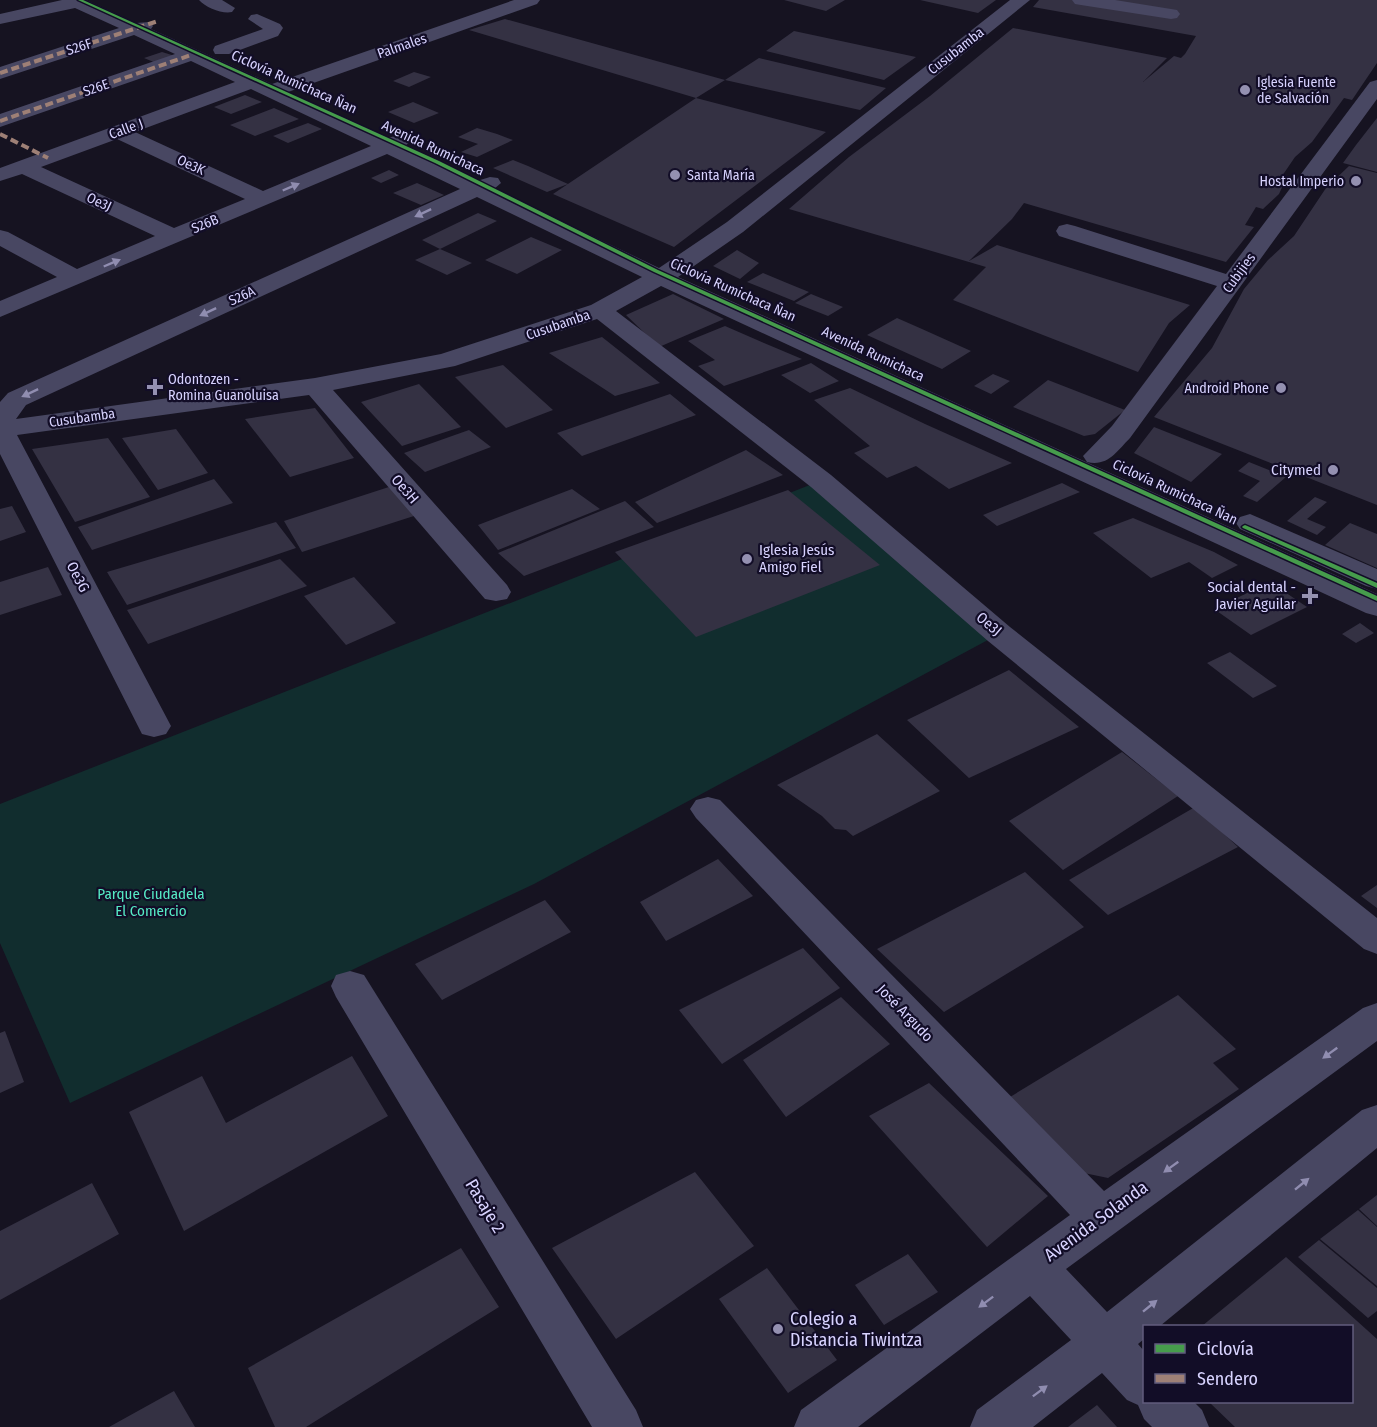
<svg xmlns="http://www.w3.org/2000/svg" width="1377" height="1427" viewBox="0 0 1377 1427" font-family="'Fira Sans Condensed',sans-serif">
<style>
.green{fill:#112d2e}
.building{fill:#343143}
.lines{fill:none;stroke-linecap:round;stroke-linejoin:round}
.minor{fill:#484762;fill-rule:evenodd}
.quiet{stroke:#9e8076;stroke-width:4;stroke-dasharray:8 4;stroke-linecap:butt}
.cycleway-casing{stroke:#120d27;stroke-width:3}
.cycleway{fill:#469c4c;fill-rule:evenodd}
.oneway{fill:#908db0}
.poi-dot{fill:#9490b1;stroke:#120d27;stroke-width:2}
.labels{text-anchor:middle;dominant-baseline:central;stroke-width:4.5;stroke-linejoin:round;paint-order:stroke}
.far-street-label{font-size:14px;fill:#d8d3ff;stroke:#120d27}
.far-poi-label{font-size:14px;fill:#d8d3ff;stroke:#120d27;text-anchor:start}
.poi-label{font-size:15px;fill:#d8d3ff;stroke:#120d27;text-anchor:end}
.street-label{font-size:15px;fill:#d8d3ff;stroke:#120d27}
.park-label{font-size:15px;fill:#55e9c4;stroke:#120d27}
.near-street-label{font-size:18px;fill:#d8d3ff;stroke:#120d27}
.near-poi-label{font-size:18px;fill:#d8d3ff;stroke:#120d27;text-anchor:start}
</style>
<rect width="100%" height="100%" fill="#161321"/>
<path class="green" d="M820,481L999,634L534,884L70,1103L0,943V804Z"/>
<path class="building" d="M784,0H845L826,11Z
M920,0H996L978,13Z
M1039,0H1377V63L1352,100L1344,98L1312,142L1295,157L1280,179L1285,181L1279,194L1263,209L1256,207L1245,225L1254,227L1226,262L1024,203L1012,219L969,261L997,245L1190,305L1169,323L1138,372L953,300L986,267L789,209L849,157L930,96L1013,28L1167,58L1143,82L1174,56L1181,58L1185,54L1196,36L1033,7Z
M505,19L725,80L759,58L886,88L860,110L725,80L696,98L826,132L674,247L553,194L696,98L469,30Z
M794,31L916,57L884,80L766,51Z
M162,52L175,56L156,63L144,58Z
M414,72L431,77L409,87L393,81Z
M245,95L262,102L231,114L214,107Z
M413,102L439,113L414,123L388,112Z
M274,108L299,119L255,136L230,125Z
M1377,118V172L1343,163L1356,145Z
M308,123L322,129L288,143L273,136Z
M477,128L497,134L513,140L477,157L461,152L478,144L458,137Z
M513,160L528,166L568,184L547,192L493,168Z
M1349,166L1377,173V505L1154,417L1212,348L1244,289L1268,260L1294,236L1326,188Z
M389,170L399,175L381,183L371,178Z
M417,183L444,195L421,205L393,193Z
M478,213L497,221L440,249L422,240Z
M531,237L562,250L517,274L485,260Z
M440,249L472,263L447,275L415,260Z
M737,250L759,263L740,279L713,266Z
M763,273L787,283L809,292L794,301L747,282Z
M673,294L724,319L659,347L626,315Z
M811,294L843,307L828,316L795,303Z
M897,318L922,329L971,351L942,369L867,335Z
M725,326L764,343L802,359L724,386L698,366L715,360L688,341Z
M602,337L660,383L615,396L549,353Z
M811,363L839,381L810,393L781,375Z
M503,365L553,410L506,428L455,377Z
M993,374L1010,381L991,394L974,386Z
M1048,380L1125,410L1095,434L1084,436L1013,407Z
M419,384L461,427L402,446L361,402Z
M850,388L925,424L1012,463L949,489L916,466L887,478L854,453L870,446L814,400Z
M670,394L696,415L582,456L557,433Z
M315,408L354,458L290,477L245,419Z
M1154,427L1222,454L1191,482L1134,453Z
M176,429L208,473L158,490L122,438Z
M469,430L491,447L425,472L404,453Z
M108,438L150,497L75,522L32,449Z
M746,450L783,475L657,523L635,502Z
M1249,462L1286,477L1257,502L1243,496L1260,481L1238,471Z
M214,479L233,503L92,550L78,527Z
M1062,483L1080,492L997,526L983,515Z
M392,486L417,515L302,552L284,521Z
M572,489L600,509L498,550L478,525Z
M788,490L880,565L696,637L615,552Z
M1315,497L1327,502L1307,519L1326,527L1317,535L1287,521Z
M625,501L654,527L524,576L498,553Z
M12,506L26,532L0,541V509Z
M1133,518L1214,552L1238,565L1212,578L1189,562L1151,578L1093,533Z
M276,522L296,548L127,605L107,572Z
M1350,523L1377,534V568L1325,545Z
M280,559L307,586L148,644L127,610Z
M48,567L62,595L0,615V582Z
M354,577L396,623L346,645L304,596Z
M1270,582L1307,607L1251,635L1214,609Z
M1360,623L1374,633L1356,643L1342,634Z
M1230,652L1277,686L1253,698L1207,663Z
M1009,670L1079,727L969,778L907,720Z
M877,734L940,791L853,836L846,830L835,829L822,816L777,785Z
M1122,752L1178,796L1063,870L1009,821Z
M1195,807L1238,847L1108,915L1069,880Z
M718,859L753,896L666,941L640,902Z
M1025,872L1084,927L944,1012L877,949Z
M1377,885V908L1361,896Z
M545,900L571,932L442,1000L415,964Z
M803,948L840,988L722,1064L679,1010Z
M1178,995L1236,1049L1213,1063L1239,1089L1108,1178L1084,1173L1010,1097Z
M841,997L890,1044L786,1117L743,1060Z
M5,1031L24,1082L0,1093V1033Z
M352,1056L388,1116L184,1231L129,1112L202,1076L226,1123Z
M929,1083L1048,1196L987,1247L869,1116Z
M695,1172L754,1246L616,1339L552,1248Z
M92,1183L119,1234L0,1300V1231Z
M1377,1195V1226L1359,1209Z
M1358,1210L1377,1227V1286L1320,1239Z
M1319,1240L1377,1288V1311L1368,1318L1298,1257Z
M461,1248L499,1307L306,1427H275L248,1368Z
M908,1254L938,1292L884,1325L855,1285Z
M1286,1257L1377,1339V1427H1235L1209,1402H1352V1326H1202Z
M767,1268L837,1360L788,1393L719,1299Z
M174,1391L195,1427H109Z
M1097,1405L1117,1427H1068Z"/>
<g class="lines">
<path class="minor" d="M62,0H86L136,23L150,22L153,26L151,29L272,84L514,0H540L537,4L288,92L388,138L402,134L409,136L412,140L405,146L477,181L490,177L498,178L501,183L494,189L659,268L727,222L1010,0H1030L743,232L678,277L1377,594V616L1366,613L661,286L616,311L831,475L1010,627L1377,918V954L1364,949L988,641L811,487L597,319L455,366L333,390L507,585L511,592L507,599L496,601L485,599L309,395L17,435L171,726L166,734L154,737L142,734L0,454V402L8,393L460,189L387,154L0,317V301L57,277L0,246V230L8,232L77,269L155,236L22,174L0,181V168L235,82L191,61L0,127V114L175,54L134,35L0,79V67L119,28L75,8L0,24V14ZM251,89L371,146L263,191L135,132ZM117,139L245,199L174,228L41,167ZM477,197L642,277L591,305L441,354L315,378L16,419L26,405Z
M199,0H222L235,8L232,12C222,14 206,8 199,0Z
M1072,0H1115L1171,9L1177,10L1180,14L1177,18L1171,19L1081,5L1075,4Z
M257,14L280,24L283,28L278,36L229,54H215L213,50L215,46L263,29L248,19L251,15Z
M1377,80V99L1130,438C1117,451 1108,467 1087,462L1083,456L1112,426L1217,286L1059,236L1056,231L1059,226L1067,224L1075,226L1226,274L1370,82Z
M1250,514L1377,569V589L1366,586L1240,529L1236,523L1240,517Z
M708,797L720,800L1104,1191L1363,1008L1377,1003V1041L1066,1269L1107,1312L1362,1110L1377,1105V1148L1160,1326H1144V1339L1138,1344L1144,1351V1402H1194L1202,1410L1209,1427H1152L1144,1419L1138,1405L1127,1400L1102,1373L1033,1427H970L977,1410L1071,1340L1030,1296L858,1427H794L801,1410L1070,1215L696,818L690,809L696,800Z
M350,971L364,975L636,1410L643,1427H592L336,997L331,986L336,975Z"/>
<path class="quiet" d="M0,73L158,21
M0,121L191,55
M0,134L48,158"/>
<g class="cycleway-casing">
<path id="cycleway" d="M78,0H83L439,161L658,270L1377,596V601L654,272L435,163Z
M1245,525L1377,583V588L1243,528L1242,527L1243,526Z"/>
</g>
<use href="#cycleway" class="cycleway"/>
</g>
<defs><path id="oneway-solid" d="M-6-.8H1V-3.2L6.5 0L1 3.2V.8H-6Z" transform="scale(1.5)"/></defs>
<g class="oneway">
<use href="#oneway-solid" transform="translate(291 187) rotate(-23)"/>
<use href="#oneway-solid" transform="translate(423 213) rotate(155)"/>
<use href="#oneway-solid" transform="translate(112 263) rotate(-23)"/>
<use href="#oneway-solid" transform="translate(208 312) rotate(155)"/>
<use href="#oneway-solid" transform="translate(30 393) rotate(155)"/>
<use href="#oneway-solid" transform="translate(1330 1053) rotate(144)"/>
<use href="#oneway-solid" transform="translate(1171 1167) rotate(144)"/>
<use href="#oneway-solid" transform="translate(1302 1184) rotate(-39)"/>
<use href="#oneway-solid" transform="translate(986 1302) rotate(143)"/>
<use href="#oneway-solid" transform="translate(1150 1306) rotate(-39)"/>
<use href="#oneway-solid" transform="translate(1040 1391) rotate(-37)"/>
</g>
<g class="poi-dot">
<circle cx="1245" cy="90" r="6"/>
<circle cx="675" cy="175" r="6"/>
<circle cx="1356" cy="181" r="6"/>
<path d="M152 378h6v6h6v6h-6v6h-6v-6h-6v-6h6z"/>
<circle cx="1281" cy="388" r="6"/>
<circle cx="1333" cy="470" r="6"/>
<circle cx="747" cy="559" r="6"/>
<path d="M1307 587h6v6h6v6h-6v6h-6v-6h-6v-6h6z"/>
<circle cx="778" cy="1329" r="6"/>
</g>
<g class="labels">
<g class="far-street-label">
<text transform="translate(402 46) rotate(-19)">Palmales</text>
<text transform="translate(79 47) rotate(-18)">S26F</text>
<text transform="translate(956 51) rotate(-38)">Cusubamba</text>
<text transform="translate(294 82) rotate(24)">Ciclovía Rumichaca Ñan</text>
<text transform="translate(96 88) rotate(-19)">S26E</text>
<text transform="translate(126 129) rotate(-20)">Calle J</text>
<text transform="translate(433 148) rotate(25)">Avenida Rumichaca</text>
<text transform="translate(191 165) rotate(25)">Oe3K</text>
<text transform="translate(99 202) rotate(25)">Oe3J</text>
<text transform="translate(205 224) rotate(-23)">S26B</text>
<text transform="translate(1239 273) rotate(-54)">Cubijies</text>
<text transform="translate(733 290) rotate(24)">Ciclovía Rumichaca Ñan</text>
<text transform="translate(242 296) rotate(-25)">S26A</text>
<text transform="translate(558 325) rotate(-19)">Cusubamba</text>
<text transform="translate(873 354) rotate(25)">Avenida Rumichaca</text>
<text transform="translate(82 418) rotate(-8)">Cusubamba</text>
<text transform="translate(1175 492) rotate(25)">Ciclovía Rumichaca Ñan</text>
</g>
<g class="far-poi-label">
<text x="1257" y="82">Iglesia Fuente<tspan x="1257" dy="16">de Salvación</tspan></text>
<text x="687" y="175">Santa María</text>
<text x="1344" y="181" text-anchor="end">Hostal Imperio</text>
<text x="168" y="379">Odontozen -<tspan x="168" dy="16">Romina Guanoluisa</tspan></text>
<text x="1269" y="388" text-anchor="end">Android Phone</text>
</g>
<g class="poi-label">
<text x="1321" y="470">Citymed</text>
<text x="759" y="550" text-anchor="start">Iglesia Jesús<tspan x="759" dy="17">Amigo Fiel</tspan></text>
<text x="1296" y="587">Social dental -<tspan x="1296" dy="17">Javier Aguilar</tspan></text>
</g>
<g class="street-label">
<text transform="translate(405 489) rotate(49)">Oe3H</text>
<text transform="translate(78 577) rotate(63)">Oe3G</text>
<text transform="translate(989 624) rotate(40)">Oe3J</text>
<text transform="translate(905 1013) rotate(46)">José Argudo</text>
</g>
<g class="park-label">
<text x="151" y="894">Parque Ciudadela<tspan x="151" dy="17">El Comercio</tspan></text>
</g>
<g class="near-street-label">
<text transform="translate(485 1206) rotate(59)">Pasaje 2</text>
<text transform="translate(1096 1221) rotate(-36)">Avenida Solanda</text>
</g>
<g class="near-poi-label">
<text x="790" y="1319">Colegio a<tspan x="790" dy="21">Distancia Tiwintza</tspan></text>
</g>
</g>
<rect x="1143" y="1325" width="210" height="78" fill="#120d27" stroke="#615c7d" stroke-width="1.5"/>
<rect x="1155" y="1344" width="30" height="9" fill="#469c4c" stroke="#615c7d" stroke-width="1.5"/>
<text x="1197" y="1355" font-size="18" fill="#d8d3ff">Ciclovía</text>
<rect x="1155" y="1374" width="30" height="9" fill="#9e8076" stroke="#615c7d" stroke-width="1.5"/>
<text x="1197" y="1385" font-size="18" fill="#d8d3ff">Sendero</text>
</svg>
